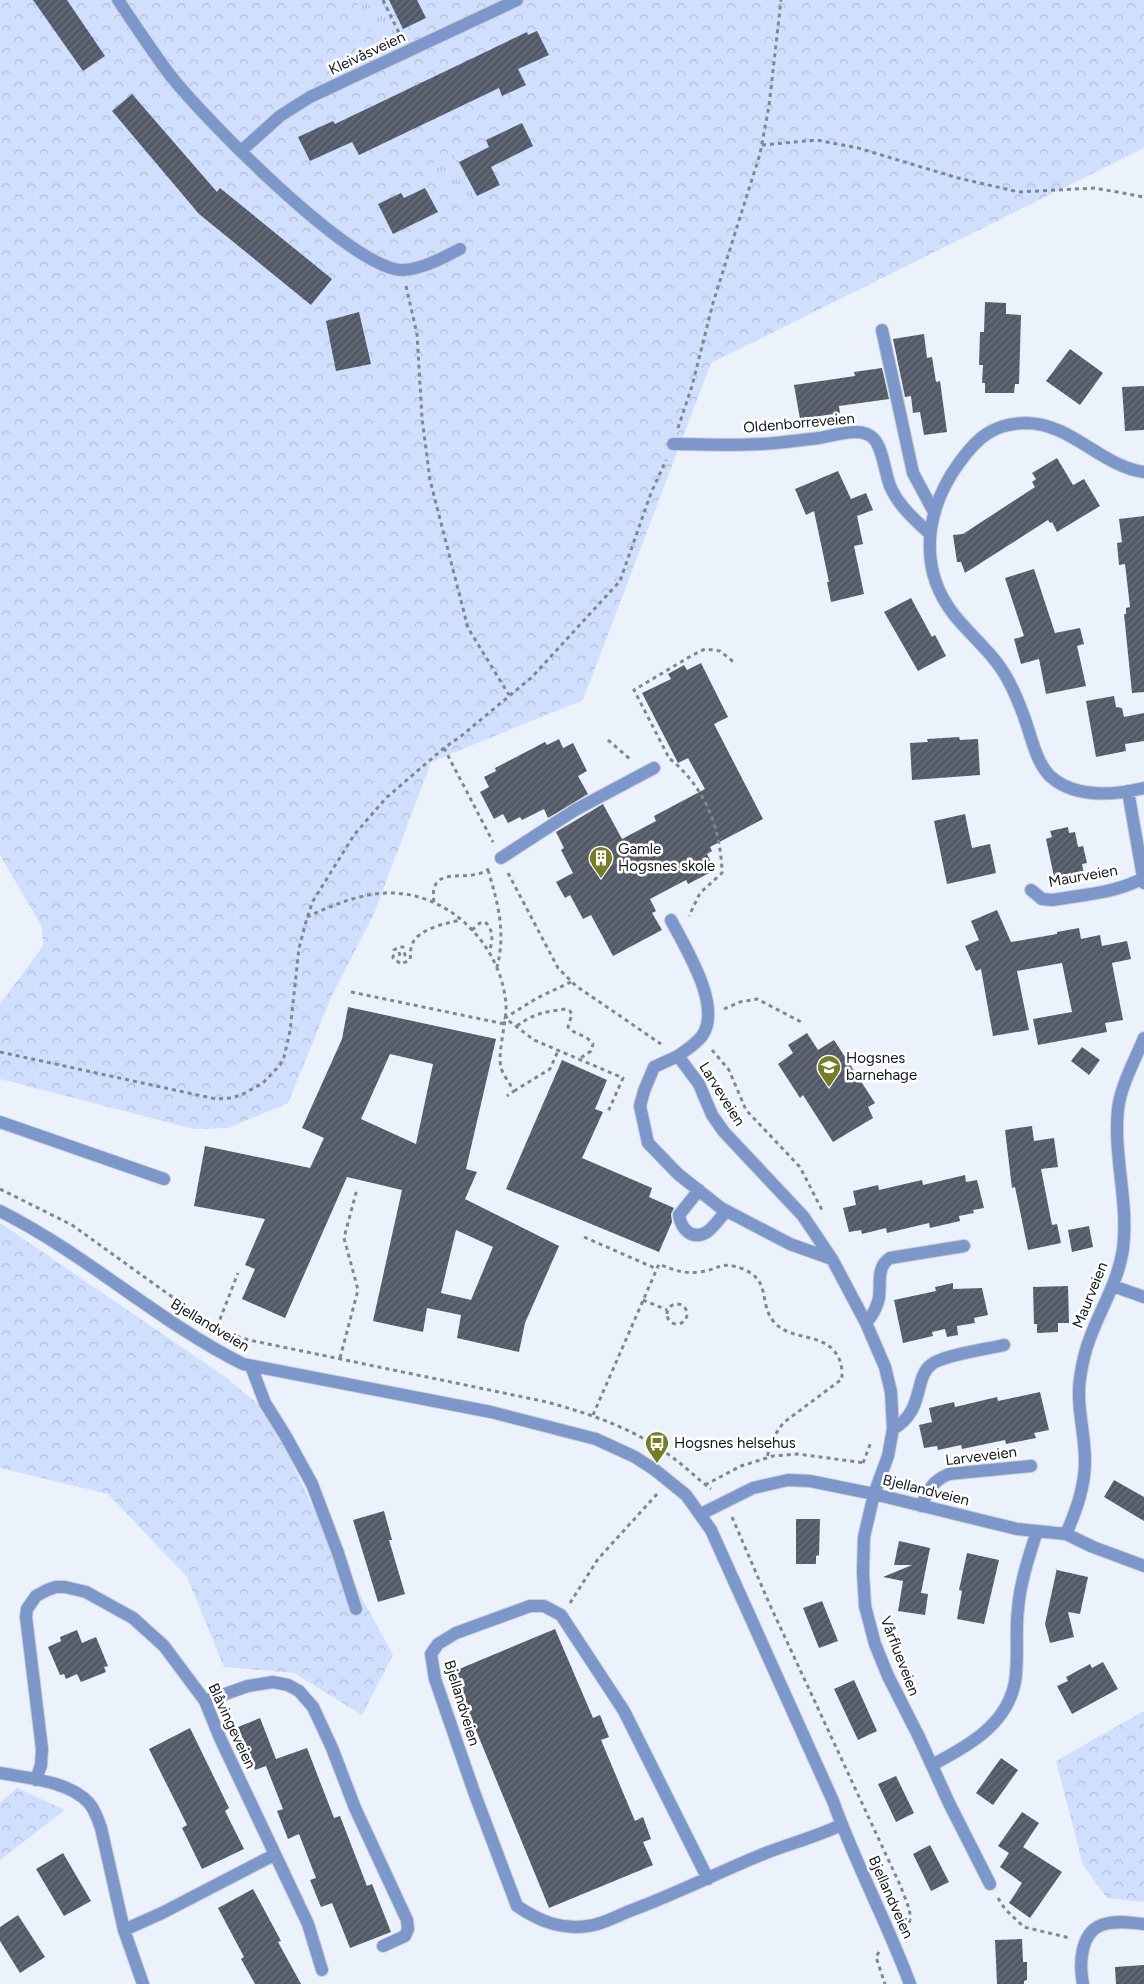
<svg xmlns="http://www.w3.org/2000/svg" width="1144" height="1984" viewBox="0 0 1144 1984" font-family="Figtree,sans-serif">
<style>
.forest{fill:url(#forest-crowns)}
.park{fill:url(#park-tufts)}
.building{fill:url(#building-hatch);fill-rule:evenodd}
.lines{fill:none;stroke-linecap:round;stroke-linejoin:round}
.minor-casing{stroke:#c9cfd8;stroke-width:14}
.path{stroke:#82878f;stroke-width:3;stroke-dasharray:4 4;stroke-linecap:butt}
.minor{stroke:#7d97cb;stroke-width:12}
.labels{text-anchor:middle;dominant-baseline:central;stroke-width:5;stroke-linejoin:round;paint-order:stroke}
.street-label{font-size:15px;fill:#12151b;stroke:#fff}
.poi-label{font-size:15px;fill:#12151b;stroke:#fff;text-anchor:start}
</style>
<defs>
<pattern id="forest-crowns" width="20" height="18" patternUnits="userSpaceOnUse" patternTransform="scale(1.25)"><rect width="20" height="18" fill="#d0dffd"/><path d="M2 6a3 3 0 1 1 6 0M12 15a3 3 0 1 1 6 0" fill="none" stroke="#b2bed8"/></pattern>
<pattern id="park-tufts" width="24" height="20" patternUnits="userSpaceOnUse" patternTransform="scale(1.25)"><rect width="24" height="20" fill="#d0dffd"/><path d="M3 7l-1-3M5 7V3M7 7l1-3M15 17l-1-3M17 17v-4M19 17l1-3" fill="none" stroke="#b2bed8"/></pattern>
<pattern id="building-hatch" width="6" height="6" patternUnits="userSpaceOnUse" patternTransform="scale(1.25)"><rect width="6" height="6" fill="#525967"/><path d="M-1 1l2-2M0 6l6-6M5 7l2-2" fill="none" stroke="#6c717c"/></pattern>
</defs>
<rect width="100%" height="100%" fill="#ecf2fc"/>
<path class="forest" d="M0,0H1144V148L711,363L583,700L431,762L373,916L333,993L288,1103L228,1128L194,1129L0,1079V1004L43,946L42,927L0,855Z
M0,1223L224,1376L269,1413L315,1512L393,1655L362,1715L294,1673L224,1667L187,1577L108,1494L0,1468Z
M1142,1712H1144V1902L1107,1898L1083,1865L1056,1761Z
M17,1788L65,1810L0,1860V1803Z"/>
<path class="park" d="M367,0H380L397,36L376,46L357,5Z
M452,153L474,196L453,206L431,164Z"/>
<path class="building" d="M33,0H67L105,56L83,71Z
M389,0H417L426,18L403,29Z
M537,31L549,55L518,69L526,85L502,96L499,88L359,155L352,142L310,161L298,137L333,121L335,124L527,32L528,35Z
M132,94L217,192L220,188L332,279L311,305L199,214L112,111Z
M522,123L533,146L491,167L500,185L477,196L459,162L489,147L486,140Z
M425,188L438,212L393,234L378,204L401,193L404,198Z
M985,302L1006,303V314L1021,315L1019,384H1015L1014,393H985V383H982L983,365H979L980,332H984Z
M359,312L371,364L336,371L326,321Z
M924,334L927,358L932,357L936,382L940,381L947,432L924,435L920,412L913,413L911,396L905,397L893,339Z
M1070,349L1103,373L1080,405L1046,381Z
M882,368L889,399L839,406L840,413L800,419L794,385L855,376L854,372Z
M1144,386V430L1125,431L1122,387Z
M1057,458L1073,485L1084,479L1100,506L1057,532L1052,522L1050,523L1048,520L965,573L961,562H957L953,535L963,534L1035,487L1032,482L1036,479L1032,473Z
M838,471L851,499L866,493L873,510L857,516L863,544L854,546L864,594L831,602L827,582H829L814,511L806,515L795,489Z
M1144,516V692L1132,693L1124,614H1126V608L1130,607L1125,564L1119,565L1117,543L1122,542L1119,519Z
M1034,569L1055,633L1080,628L1084,644L1077,646L1086,686L1046,694L1039,659L1021,664L1014,639L1024,636L1005,578Z
M911,598L932,637L935,635L946,656L918,671L884,612Z
M701,663L728,717L714,724L763,819L710,847L712,851L707,854L715,870L688,884L686,880L650,899L656,911L652,913L662,930L613,956L591,915L583,919L570,895L565,898L556,882L573,873L561,850L564,848L556,832L603,804L622,839L656,821L654,816L705,789L688,758L678,763L642,693L671,679L668,674L684,665L687,670Z
M1114,696L1116,707L1122,708L1124,717L1144,713V741L1125,744L1126,751L1096,757L1086,701Z
M959,737L960,740L978,739L980,775L912,780L910,743L928,742L927,739Z
M559,739L563,748L573,743L587,771L578,776L588,794L548,818L544,809L522,820L520,817L508,823L503,814L494,819L480,792L489,787L484,777L496,771L495,768L545,742L547,745Z
M965,814L972,848L990,844L996,873L947,884L934,821Z
M1068,827L1069,833L1075,832L1078,847L1083,846L1087,863L1082,864L1084,874L1055,881L1046,839L1052,837L1050,831Z
M997,910L1011,942L1057,934V932L1079,928L1081,939L1100,935L1102,946L1127,941L1131,959L1112,963L1123,1020L1105,1023L1107,1032L1038,1045L1033,1019L1072,1012L1062,963L1017,971L1029,1030L993,1036L981,969L976,971L965,946L979,940L971,921Z
M348,1007L496,1039L466,1169L477,1172L465,1199L559,1246L525,1323L519,1352L457,1338L461,1315L427,1308L423,1332L373,1321L402,1190L347,1177L285,1318L242,1299L255,1269L245,1265L265,1219L194,1206L205,1146L310,1168L324,1138L302,1128L342,1039ZM390,1054L433,1064L416,1144L361,1119ZM456,1230L493,1247L471,1300L441,1293Z
M807,1033L818,1050L834,1040L875,1103L868,1107L873,1118L833,1142L803,1095L800,1098L778,1064L793,1053L788,1045Z
M1082,1047L1100,1060L1089,1075L1071,1061Z
M562,1060L607,1080L595,1109L603,1112L582,1158L652,1188L649,1197L674,1208L671,1214L672,1222L659,1252L506,1189Z
M1032,1126L1034,1141L1054,1138L1058,1167L1041,1169L1052,1225L1057,1224L1061,1243L1028,1250L1015,1187L1012,1188L1005,1130Z
M965,1175L966,1182L977,1180L984,1208L973,1210L974,1213L959,1216L960,1221L930,1228L929,1223L887,1233L886,1228L862,1234L861,1230L849,1232L843,1208L856,1205L853,1191L878,1185L879,1190L922,1180L923,1185Z
M1089,1226L1093,1247L1072,1252L1068,1230Z
M953,1283V1289L982,1288L988,1315L974,1318L975,1323L957,1326L958,1335L947,1337L945,1329L932,1332L933,1336L903,1343L894,1300L936,1291L935,1287Z
M1068,1286L1069,1323H1058V1332L1037,1333V1324H1034L1033,1287Z
M1040,1392L1049,1430L1034,1433L1036,1438L1006,1444L1005,1440L962,1449L961,1445L938,1450L937,1446L924,1448L919,1425L932,1422L929,1408L954,1402L955,1407L997,1397L998,1401Z
M1114,1480L1144,1497V1521L1104,1497Z
M384,1511L392,1540H389L405,1594L378,1602L353,1520Z
M796,1519H820L819,1555L816,1556V1564H796Z
M899,1541L930,1548L921,1593L928,1594L925,1615L898,1611L903,1581L883,1577L912,1565H894Z
M967,1553L999,1560L984,1624L957,1619L962,1591L959,1590Z
M1057,1568V1570L1088,1577L1080,1614L1068,1612L1074,1637L1050,1643L1045,1624Z
M822,1601L838,1641L819,1648L803,1608Z
M555,1629L593,1718L600,1715L609,1737L601,1740L635,1821L643,1817L651,1839L643,1842L653,1865L549,1908L452,1672Z
M77,1630L82,1643L96,1637L108,1666L104,1667L106,1672L81,1682L77,1674L66,1679L64,1674L60,1675L48,1647L61,1641L60,1637Z
M1103,1662L1118,1689L1072,1714L1057,1686L1068,1681L1066,1677L1090,1664L1092,1668Z
M854,1680L877,1731L858,1740L834,1689Z
M260,1718L276,1759L307,1748L334,1818L340,1816L367,1886L372,1884L391,1932L350,1948L332,1903L321,1907L310,1880L316,1878L299,1834L288,1839L277,1811L283,1809L266,1766L255,1770L238,1727Z
M190,1728L229,1808L225,1811L244,1849L202,1869L182,1828L187,1825L149,1749Z
M1001,1758L1018,1770L993,1805L976,1793Z
M896,1776L914,1813L896,1822L878,1784Z
M1022,1812L1039,1823L1023,1847L1062,1872L1030,1918L1009,1903L1022,1883L1000,1867L1009,1853L998,1846Z
M930,1845L949,1882L931,1891L913,1854Z
M63,1853L91,1901L64,1916L36,1869Z
M253,1889L281,1941L278,1942L301,1984H255L241,1959L244,1957L218,1908Z
M18,1915L45,1957L20,1973L0,1941V1927Z
M1022,1939L1023,1962H1027V1980L1024,1981V1984H997L995,1940Z
M1144,1965V1984H1116L1115,1967Z"/>
<g class="lines">
<g class="minor-casing">
<path id="minor" d="M118,0C135,25 152,51 170,75C203,117 353,271 403,270C422,269 443,258 460,249
M241,151L280,116L310,97L517,0
M882,330L913,473L934,512
M673,444C703,444 732,446 762,444C781,443 800,440 819,438C834,436 862,425 874,439C883,449 885,473 890,486C898,505 914,519 929,533
M1144,472C1101,466 1072,424 1027,423C993,423 977,438 959,463C925,510 917,569 955,616C973,638 995,655 1008,680C1014,691 1019,703 1023,714C1031,734 1035,761 1050,776C1075,799 1114,795 1144,788
M1128,791L1144,883
M501,858L575,810L654,768
M1031,890L1042,899L1052,900C1081,895 1117,893 1143,878
M671,920C685,948 723,1006 702,1036C696,1044 686,1050 678,1056
M0,1122L164,1179
M699,1190L679,1215C681,1229 692,1241 707,1232C714,1227 720,1218 726,1211
M0,1211C86,1254 157,1321 243,1364L491,1412L596,1439L635,1457L655,1470L686,1495L711,1530L833,1801C855,1863 887,1922 910,1984
M832,1259L790,1244L721,1208L678,1174L648,1143L640,1106L644,1091L654,1067L678,1056L699,1084L712,1115L724,1132L803,1216L832,1259L866,1323L885,1367L891,1392L893,1429L888,1456L874,1494L864,1537L863,1572L865,1606L875,1644L888,1676L918,1735L949,1803L990,1884
M1113,1286L1144,1297
M866,1323C872,1316 877,1307 879,1298C881,1283 876,1267 890,1258L964,1246
M251,1366L265,1403L285,1435L312,1484L338,1553L356,1609
M893,1429C926,1410 913,1377 932,1364C944,1355 988,1349 1004,1345
M921,1506C929,1490 932,1481 949,1474L1031,1466
M701,1514L753,1488L788,1480L810,1481L874,1494L1017,1529L1066,1534L1093,1547L1144,1566
M1066,1534C1076,1511 1085,1487 1085,1461C1085,1433 1076,1406 1080,1378C1082,1365 1085,1350 1090,1338C1101,1308 1118,1282 1123,1249C1129,1202 1113,1156 1118,1109C1121,1085 1135,1060 1144,1038
M205,1701L248,1686L273,1682L288,1685L299,1691L313,1707L332,1748L355,1808L407,1920L408,1929L405,1936L383,1946
M932,1765C968,1746 1007,1725 1015,1682C1019,1658 1015,1633 1018,1609C1020,1583 1029,1556 1037,1531
M0,1773C27,1778 69,1781 89,1803C95,1810 98,1819 101,1828L124,1930L143,1984
M36,1780L41,1765L42,1749L26,1617L27,1609L36,1596L47,1590L56,1587H65L86,1592L133,1618L164,1646L205,1701L220,1738L308,1924L322,1970
M708,1879L624,1711L561,1615L544,1606H530L456,1633L438,1644L431,1654L435,1679L474,1792L517,1906C539,1921 561,1930 588,1926C601,1925 615,1917 627,1912C671,1896 713,1875 756,1857C784,1845 814,1838 841,1825
M124,1930L162,1913L274,1855
M1083,1984C1079,1964 1080,1930 1105,1924C1118,1920 1131,1923 1144,1924"/>
</g>
<path class="path" d="M383,0L401,37
M762,145L817,140L858,148L958,178L1019,192L1095,188L1144,197
M406,286L417,334L422,418L430,480L468,628L509,695
M678,428L692,386L713,303L760,154L769,106L781,0
M608,740L631,760
M444,748L493,842
M668,756L634,690L691,656L705,649L720,651L736,664
M670,759C705,787 721,829 722,873L700,893L689,916
M488,870C498,903 506,933 497,967
M508,873L558,968L576,986L661,1044
M434,902C429,868 457,879 478,874C482,873 486,871 489,869
M307,917C333,905 361,893 390,893C450,893 501,945 506,1004C507,1022 497,1052 501,1068C504,1076 510,1084 514,1091L507,1096
M472,930L480,923L485,922C494,930 493,941 489,952
M399,952L400,956L405,955L403,947H399L394,950L393,958L401,964L410,960C411,955 410,952 411,948C414,929 447,923 461,920
M571,982L537,998L505,1018L534,1040L623,1078L607,1114
M351,992L505,1024
M724,1009L740,1002L757,999L803,1023
M517,1026C534,1013 545,1012 566,1009L570,1011L572,1014L568,1027C575,1035 587,1035 593,1044L591,1051L579,1059
M712,1050L729,1070L746,1110L800,1167L823,1212
M0,1052L216,1099L232,1098L243,1094L263,1083L280,1065L284,1057L290,1031L299,948L307,918L313,901L354,835L386,798L444,748L460,737L532,677L620,581L651,493L666,460
M514,1091L550,1069L558,1051
M0,1189L72,1225L182,1304L225,1333L249,1340L547,1402C590,1414 630,1427 666,1453C682,1463 696,1478 711,1489
M584,1237L657,1269
M643,1300L667,1310
M667 1314a10 10 0 1 1 20 0a10 10 0 1 1-20 0Z
M217,1327L238,1273
M340,1358L358,1290L344,1238L357,1189
M593,1415L659,1264C673,1270 684,1274 699,1272C719,1270 720,1260 743,1269C772,1281 758,1303 774,1322C792,1343 828,1330 840,1361C842,1366 842,1374 842,1379L783,1423L771,1441L767,1458
M863,1463L871,1442
M705,1485L741,1466L773,1456L798,1454L865,1463
M732,1517L769,1603L901,1887C905,1900 916,1917 906,1928
M570,1603L598,1559L658,1493
M998,1898L1005,1909L1024,1927L1070,1938
M879,1952L876,1957L885,1984"/>
<use href="#minor" class="minor"/>
</g>
<defs>
<g id="building-pin" transform="scale(1.25)"><path d="M0 17L-7.5 6A9.5 9.5 0 1 1 7.5 6Z" fill="#767d27" stroke="#fff"/><path d="M-4-6H4V6H1V3H-1V6H-4ZM-2.5-4.3h1.7v1.8h-1.7ZM.8-4.3h1.7v1.8H.8ZM-2.5-1h1.7V.8h-1.7ZM.8-1h1.7V.8H.8Z" fill="#fff"/></g>
<g id="school-pin" transform="scale(1.25)"><path d="M0 17L-7.5 6A9.5 9.5 0 1 1 7.5 6Z" fill="#767d27" stroke="#fff"/><path d="M0-5L7-2L0 1L-7-2ZM-4 1L0 2.5L4 1V4Q0 6-4 4Z" fill="#fff"/></g>
<g id="bus-pin" transform="scale(1.25)"><path d="M0 17L-7.5 6A9.5 9.5 0 1 1 7.5 6Z" fill="#767d27" stroke="#fff"/><path d="M-5-6H5V4H4V6H2V4H-2V6H-4V4H-5ZM-3.5-4V0h7V-4ZM-3.5 1.2v1.5H-2V1.2ZM2 1.2v1.5H3.5V1.2Z" fill="#fff"/></g>
</defs>
<g fill-rule="evenodd">
<use href="#building-pin" x="601" y="858"/>
<use href="#school-pin" x="829" y="1067"/>
<use href="#bus-pin" x="657" y="1443"/>
</g>
<g class="labels">
<g class="street-label">
<text transform="translate(367 53) rotate(-25)">Kleivåsveien</text>
<text transform="translate(799 423) rotate(-5)">Oldenborreveien</text>
<text transform="translate(1083 876) rotate(-10)">Maurveien</text>
<text transform="translate(722 1094) rotate(58)">Larveveien</text>
<text transform="translate(1090 1295) rotate(-68)">Maurveien</text>
<text transform="translate(210 1325) rotate(31)">Bjellandveien</text>
<text transform="translate(981 1456) rotate(-7)">Larveveien</text>
<text transform="translate(926 1490) rotate(14)">Bjellandveien</text>
<text transform="translate(900 1656) rotate(69)">Vårflueveien</text>
<text transform="translate(462 1703) rotate(73)">Bjellandveien</text>
<text transform="translate(232 1726) rotate(65)">Blåvingeveien</text>
<text transform="translate(891 1897) rotate(66)">Bjellandveien</text>
</g>
<g class="poi-label">
<text x="618" y="849">Gamle<tspan x="618" dy="17">Hogsnes skole</tspan></text>
<text x="846" y="1058">Hogsnes<tspan x="846" dy="17">barnehage</tspan></text>
<text x="674" y="1443">Hogsnes helsehus</text>
</g>
</g>
</svg>
